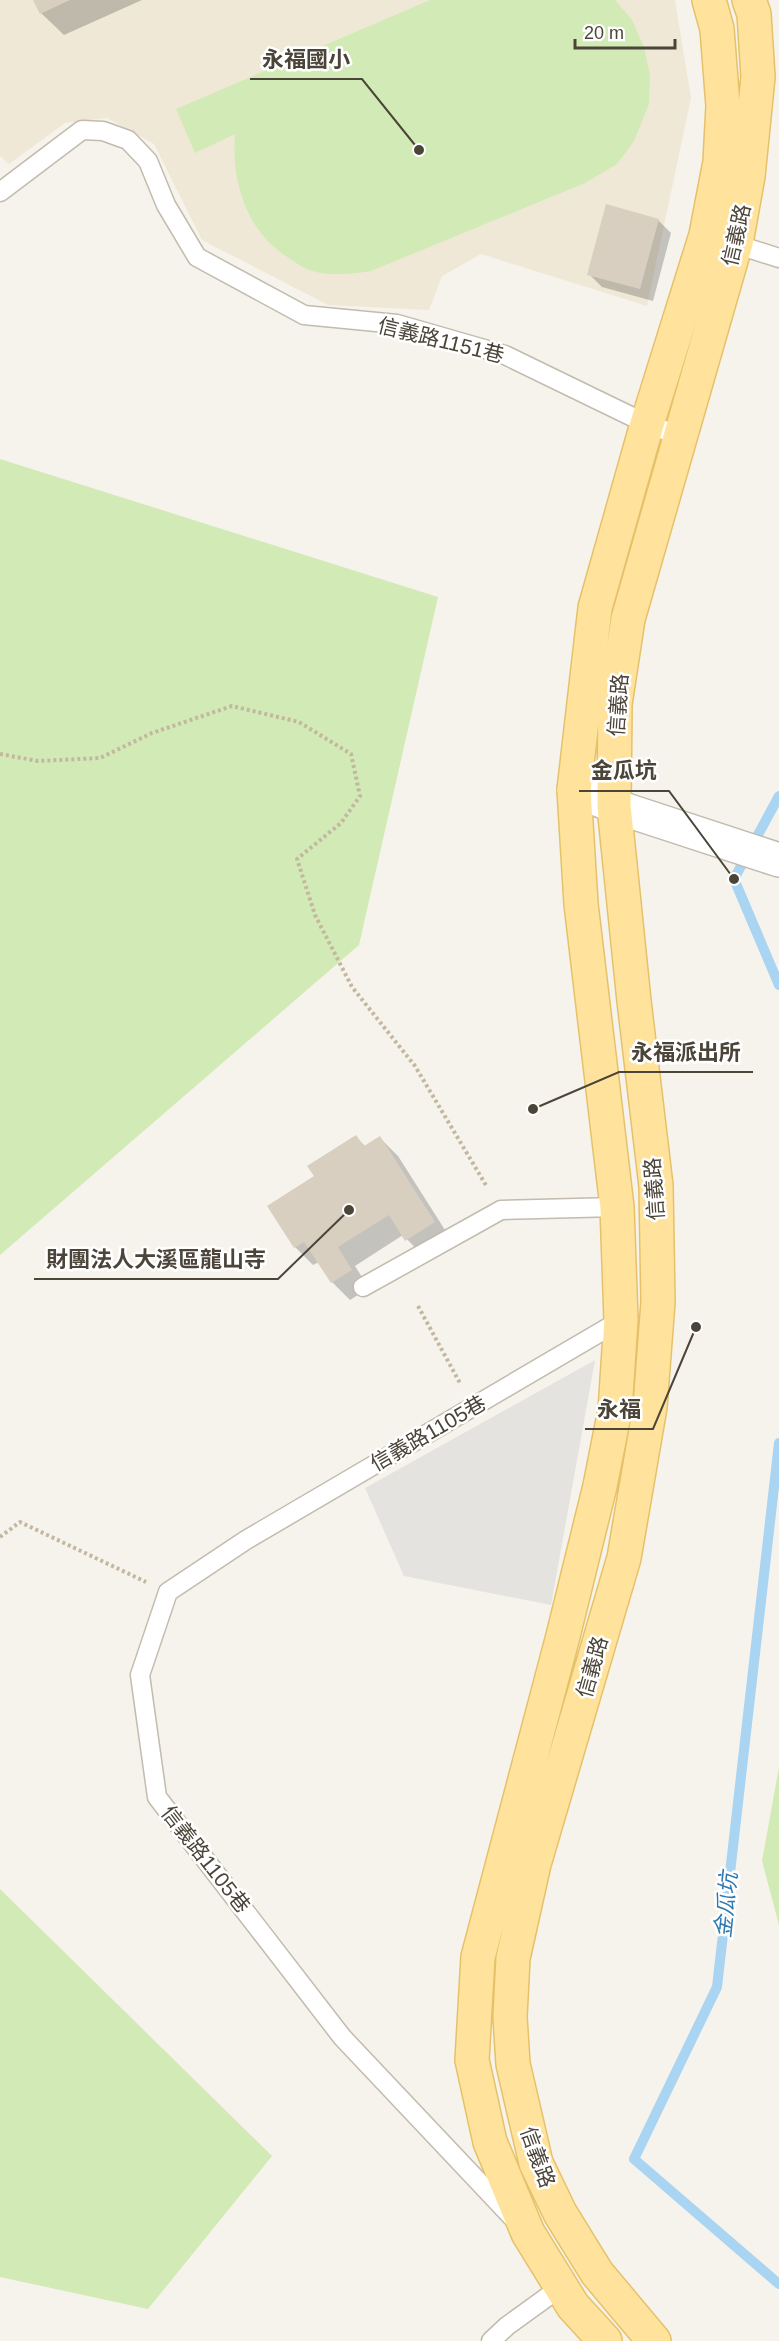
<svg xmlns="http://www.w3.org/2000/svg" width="779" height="2341" viewBox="0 0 779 2341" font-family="Arial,'Noto Sans TC',sans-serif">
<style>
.education{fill:#efe8d6}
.green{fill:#d2eab5}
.parking{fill:#e5e3e0}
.shadow{fill:#0003}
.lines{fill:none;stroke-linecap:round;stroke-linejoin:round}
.stream{stroke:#a9d4f2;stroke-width:10}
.building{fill:#d8cfc1}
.lane-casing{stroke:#c2bbae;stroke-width:21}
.street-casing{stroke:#c2bbae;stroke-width:36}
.primary-casing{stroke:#e6c16a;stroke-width:36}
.path{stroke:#c4b79f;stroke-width:4;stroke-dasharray:3 3;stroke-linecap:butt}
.lane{stroke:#fff;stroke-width:18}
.street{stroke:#fff;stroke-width:33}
.primary{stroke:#ffe39c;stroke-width:33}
.labels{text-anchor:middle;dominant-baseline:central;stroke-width:5;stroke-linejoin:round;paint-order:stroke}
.street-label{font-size:21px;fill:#4b4439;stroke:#fff}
.water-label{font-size:22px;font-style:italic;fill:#2e7ab2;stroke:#fff}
.leader{fill:none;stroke:#4b4439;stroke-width:2}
.callout-dot{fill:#4b4439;stroke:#fff;stroke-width:2}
.callout-label{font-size:22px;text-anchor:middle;font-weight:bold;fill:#4b4439;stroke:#fff;stroke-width:5;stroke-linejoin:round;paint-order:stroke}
</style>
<rect width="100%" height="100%" fill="#f6f3ec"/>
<path class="education" d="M0,0H675L691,98L647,306L481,254L442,276L429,310L328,305L202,240L154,144L107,118L65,123L9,164L0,156Z"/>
<path class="green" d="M430,0H615L632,20L644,47L650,75L649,104L634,141L617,164L585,183L371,271C352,274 331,276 312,271C305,269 298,264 292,260C247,234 231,183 235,134L195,153L176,109Z
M0,459L438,597L359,945L0,1255Z
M779,1767V1925L762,1861Z
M0,1889L272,2156L148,2309L0,2277Z"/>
<path class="parking" d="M595,1360L551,1605L404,1576L365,1488Z"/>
<path class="shadow" d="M35,0H142L64,35L41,13Z
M658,220L671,233L653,301L602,287L589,274Z
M356,1137L366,1147L380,1138L398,1156L452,1241L425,1258L403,1235L355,1266L369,1288L350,1300L332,1282L319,1262L313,1265L295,1247L316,1177Z"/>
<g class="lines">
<path class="stream" d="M779,796L734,879L779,985
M779,1443L717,1987L634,2159L779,2284"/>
</g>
<path class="building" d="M33,0H70L40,14Z
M606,204L659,219L640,289L587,275Z
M356,1135L364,1146L380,1136L435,1222L405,1241L389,1215L338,1247L352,1270L331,1283L304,1242L294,1248L267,1206L314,1176L307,1166Z"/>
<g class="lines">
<g class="lane-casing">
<path id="lane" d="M0,192L82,130L103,131L128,140L148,161L166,205L197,257L304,315L397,324L505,355L647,424L681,436
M729,242L779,258
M363,1287L501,1210L617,1207
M512,2217L342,2037L157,1797L140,1675L168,1592L246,1540L621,1320
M491,2341L507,2326L561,2287"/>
</g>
<g class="street-casing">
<path id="street" d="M574,790L614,806L779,860"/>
</g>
<g class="primary-casing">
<path id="primary" d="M605,2341L573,2306L528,2233L490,2142L472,2060L478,1957L563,1636L600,1486L615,1410L621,1320L617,1207L581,904L574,790L595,608L647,424L706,235L720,162L723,106L717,29L709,0
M654,2341L597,2273L560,2213L536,2163L513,2064L510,2017L513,1958L534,1864L624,1558L650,1407L658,1302L656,1186L634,1001L614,806L615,704L628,619L736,243L748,176L758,77L754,14L749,0"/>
</g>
<path class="path" d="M0,754L38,761L100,758L152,733L232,706L299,722L351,754L360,796L341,823L297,859L315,915L352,987L415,1066L487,1187
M418,1306L461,1385
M0,1537L20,1522L146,1582"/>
<use href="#lane" class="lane"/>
<use href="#street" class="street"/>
<use href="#primary" class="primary"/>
</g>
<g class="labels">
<g class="street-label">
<text transform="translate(736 235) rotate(-77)">信義路</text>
<text transform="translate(441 340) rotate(14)">信義路1151巷</text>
<text transform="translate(618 705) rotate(-86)">信義路</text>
<text transform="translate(654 1189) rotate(-94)">信義路</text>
<text transform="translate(428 1433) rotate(-30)">信義路1105巷</text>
<text transform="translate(592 1667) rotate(-74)">信義路</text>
<text transform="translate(206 1859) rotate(52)">信義路1105巷</text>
<text transform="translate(538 2157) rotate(70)">信義路</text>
</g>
<g class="water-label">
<text transform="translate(726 1905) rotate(-84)">金瓜坑</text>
</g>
</g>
<path class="leader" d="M419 150L362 79H250M734 879L669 791H579M533 1109L619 1072H753M349 1210L278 1279H34M696 1327L653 1429H585"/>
<g class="callout-dot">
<circle cx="419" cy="150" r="6"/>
<circle cx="734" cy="879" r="6"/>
<circle cx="533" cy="1109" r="6"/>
<circle cx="349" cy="1210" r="6"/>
<circle cx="696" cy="1327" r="6"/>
</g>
<g class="callout-label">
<text x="306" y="67">永福國小</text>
<text x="624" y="778">金瓜坑</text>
<text x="686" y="1060">永福派出所</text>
<text x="156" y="1267">財團法人大溪區龍山寺</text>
<text x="619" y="1417">永福</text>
</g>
<path d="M575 39v9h100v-9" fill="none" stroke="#4b4439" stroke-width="3"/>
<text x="584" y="39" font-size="18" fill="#4b4439" stroke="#ffffff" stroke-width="4.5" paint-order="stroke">20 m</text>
</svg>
